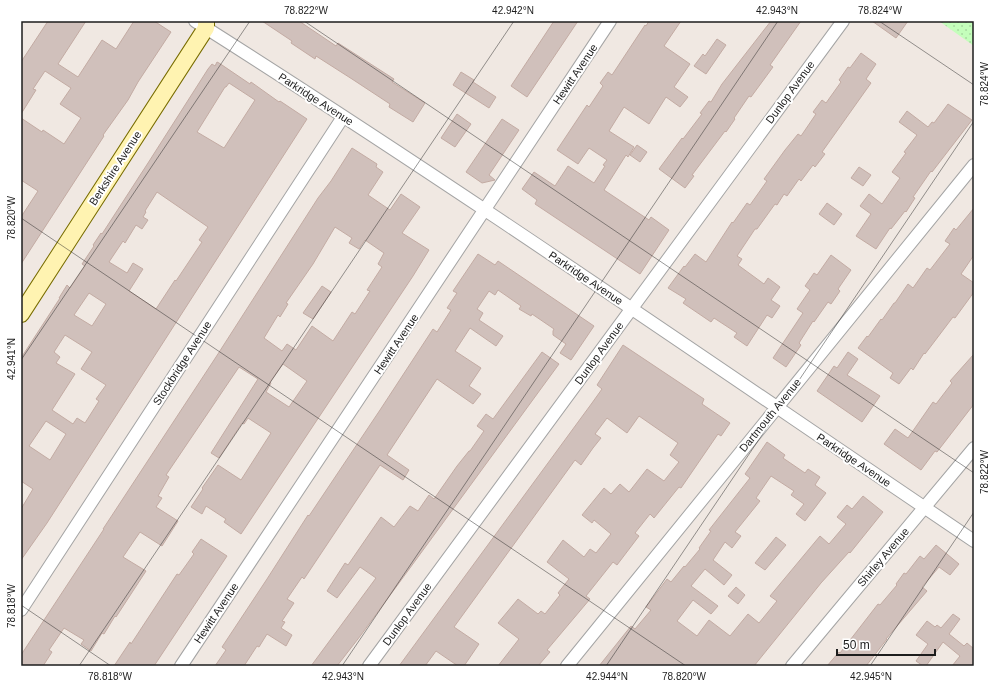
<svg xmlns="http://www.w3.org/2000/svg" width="995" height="687" viewBox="0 0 995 687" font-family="Arial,sans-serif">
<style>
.park{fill:url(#park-dots)}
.building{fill:#d0c0bb;stroke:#c3aba3;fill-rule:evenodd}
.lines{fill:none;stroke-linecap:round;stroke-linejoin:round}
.street-casing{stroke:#a4a4a4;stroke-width:14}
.secondary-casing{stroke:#796d00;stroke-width:18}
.street{stroke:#fff;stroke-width:12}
.secondary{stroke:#fff3b1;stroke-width:16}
.ticks{fill:none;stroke:#1d1d1d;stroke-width:1;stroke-opacity:0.45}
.labels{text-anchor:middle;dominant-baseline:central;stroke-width:4;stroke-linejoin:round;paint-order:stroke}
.street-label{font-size:11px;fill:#1d1d1d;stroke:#fff}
.neatline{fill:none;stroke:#1d1d1d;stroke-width:1.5}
.ticks-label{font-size:10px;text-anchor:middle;fill:#1d1d1d}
</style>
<defs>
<pattern id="park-dots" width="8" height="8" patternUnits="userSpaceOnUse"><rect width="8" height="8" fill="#c4febb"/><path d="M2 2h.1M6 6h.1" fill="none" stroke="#a8d9a0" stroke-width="1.8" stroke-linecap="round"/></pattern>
</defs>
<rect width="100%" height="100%" fill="#f0e8e2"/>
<path class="park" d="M939 21H974V46Z"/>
<g class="building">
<path d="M48 21H86L58 64 78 77 102 40 116 49 134 21H154L171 32 138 82 128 100 103 135 104 136 21 264V217L38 191 21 180V118L42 132 43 130 64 144 81 118 60 104 71 88 45 71 33 89 36 90 21 114V62Z"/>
<path d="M262 21H299L336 46 338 43 394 79 392 82 425 103 413 122 389 107 390 104 352 79 316 56 315 59 291 43 292 41Z"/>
<path d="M554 21H578L527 97 511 86Z"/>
<path d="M649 21H681L664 46 690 64 674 87 688 97 680 107 666 97 649 124 624 107 609 131 634 147 628 157 626 155 604 190 649 220 651 217 669 230 640 274 535 204 537 200 522 189 534 172 555 186 568 166 594 183 605 166 603 165 607 160 589 148 578 164 557 150 587 105 589 107 603 86 600 83 608 72 612 75 645 25 646 26Z"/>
<path d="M771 21H801L770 65 773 67 751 97 749 96 734 118 735 119 726 132 725 131 692 175 694 176 685 188 659 169 682 138 683 139 702 114 700 113 709 101 711 102 722 84Z"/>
<path d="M872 21H908L896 38Z"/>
<path d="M717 39 726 45 706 74 694 66 703 54 705 56Z"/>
<path d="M861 53 876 64 866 79 871 83 822 152 825 154 815 167 813 165 801 181 799 179 787 196 784 194 777 205 775 204 757 229H755L737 256 742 259 738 265 764 284 768 278 780 287 771 300 780 306 772 318 767 315 747 346 734 337 737 333 714 318 711 322 683 303 686 299 668 288 684 266 685 267 695 254 706 262 732 222 733 223 747 203 750 205 767 181 764 179 785 150 798 134 801 136 816 114 813 112 822 100 826 103 841 82 839 80 848 67 850 68Z"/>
<path d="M217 62 219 63 250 84 251 82 279 102 280 101 307 119 47 523 21 560V509L33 489 21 481V358L60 298H59L67 285 70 288 85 266 82 264 94 246 93 245 101 233 102 234 148 163 208 69 212 64 215 66ZM229 83 255 100 224 148 197 132 225 87H226ZM157 192 208 227 199 240 202 242 176 281 175 280 156 309 129 291 143 269 133 263 127 273 109 262 123 241 125 243 136 225 142 229 148 220 143 217 146 212 145 211ZM89 293 106 304 92 326 74 315ZM65 335 92 352 81 369 106 385 96 399 99 401 85 423 77 418 73 424 52 410 75 374 56 363 60 357 54 352ZM46 421 66 434 50 460 29 446Z"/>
<path d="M461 72 474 80 473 82 496 97 489 108 453 85Z"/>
<path d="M948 104 972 120 932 172 931 171 913 197 915 198 906 212 905 211 891 229 890 228 876 249 856 236 871 214 860 206 869 194 882 204 900 178 892 172 906 153 904 152 917 135 899 122 907 111 928 127 932 122 934 123Z"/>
<path d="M457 114 471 124 455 147 441 138Z"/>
<path d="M502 119 519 130 489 175 495 180 482 183 466 172Z"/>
<path d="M637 145 647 152 640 162 630 155Z"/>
<path d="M352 148 377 164 376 167 383 172 368 195 390 210 401 194 420 207 402 233 429 250 413 276 241 534 224 522 226 519 206 506 202 514 191 507 203 489 202 488 218 465 241 480 271 433 248 418 244 424 242 423 219 458 211 453 258 379 239 367 166 475 169 477 158 496 162 498 156 507 178 521 162 546 140 532 123 557 146 571 116 617 115 616 104 634 102 633 91 651 81 644 84 640 64 628 49 650 52 652 43 666H21V655L104 529H103L216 357 318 198 331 181ZM335 227 352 238 349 243 359 249 365 240 384 253 378 264 382 267 367 290 370 291 355 314 352 312 333 341 312 326 296 350 287 344 282 351 264 338 278 315 280 317 288 304 286 303 313 264ZM283 364 307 381 289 407 266 392 271 383 270 382Z"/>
<path d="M859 167 871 175 863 186 851 178Z"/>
<path d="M827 203 842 214 834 225 819 214Z"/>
<path d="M974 208V255L961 274 974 283V292L955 318 953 317 925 354 924 353 913 370 911 368 899 384 890 378 893 373 858 348 867 336 868 337 881 319 882 320 894 303H895L908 284 913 288 927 268 930 270 950 244 945 241 954 228 956 230Z"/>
<path d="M478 254 495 265 498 261 594 326 571 360 560 353 566 344 553 335V331L554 329 532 314 531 316 519 309 521 306 498 290 495 295 489 291 477 309 483 313 479 320 503 336 496 346 470 328 455 351 481 368 469 386 481 394 473 404 437 379 387 455 409 470 403 480 380 465 304 579 302 577 287 599 294 603 282 621 285 622 281 628 292 635 286 646 267 634 259 647 257 646 244 666H215L226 650 222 647 267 579 308 515 309 516 380 410 433 329 437 332 451 310 447 308 457 293 453 291Z"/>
<path d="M831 255 851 270 838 289 840 291 831 304 828 302 814 322 813 321 799 343 801 345 786 367 773 358 803 313 797 309 810 290 805 286 814 273 817 275Z"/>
<path d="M322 286 331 292 313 319 303 313Z"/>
<path d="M623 345 704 399 702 404 730 423 721 436 718 434 681 488 679 487 654 518 650 514 635 533 639 536 617 565 613 562 586 596 590 599 547 650 550 652 538 666H498L519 639 498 623 518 599 538 614 541 611 545 614 560 595 558 593 569 579 547 562 563 540 584 557 590 549 596 553 611 534 594 520 592 523 582 515 604 488 611 494 620 484 629 492 647 469 664 481 679 462 670 455 678 443 639 416 627 433 607 418 595 434 601 438 593 448 581 465 575 460 454 627 479 644 464 666H458L436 651 425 666H399L592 403 602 389 597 385Z"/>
<path d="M542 352 559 364 361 635 337 666H311L376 578 360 567 337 598 327 591 345 563 348 565 381 517 394 527 410 506 418 511 429 495 434 499 457 466 469 451H470L484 431 477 426 486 414 493 419Z"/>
<path d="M848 352 858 359 847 375 880 396 862 422 817 391 834 366 837 368Z"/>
<path d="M974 354V404L937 452 935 451 921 470 884 444 895 429 908 438 933 402 936 404 952 383 950 381Z"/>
<path d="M767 442 785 455 783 458 805 473 808 469 820 477 815 485 826 493 805 521 796 514 804 504 791 495 794 491 771 476 756 498 760 501 735 532 741 536 732 548 725 542 713 560 732 575 724 585 705 569 691 586 718 606 711 614 693 600 677 621 697 636 709 620 730 636 748 614 759 623 777 601 770 596 820 536 829 544 846 524 837 517 847 505 852 509 863 496 883 512 850 553 849 552 821 583 754 666H599L631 626 635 629 651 610 646 607 667 579 671 582 684 566 685 567 700 549 699 548 711 531 709 530 750 478 745 474Z"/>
<path d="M776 537 786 545 765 570 755 563Z"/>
<path d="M201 539 227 556 154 666H114L130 642 131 644 177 574 179 575 194 554 192 552Z"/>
<path d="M936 545 959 564 950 575 939 567 922 587 927 591 886 639H887L866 666H827L839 652 840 653 878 604 880 605 897 585 896 584 904 573 906 574 920 556 924 559Z"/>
<path d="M736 587 745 595 738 604 728 596Z"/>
<path d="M953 614 960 619 949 634 964 646 967 643 974 649V666H952L960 656 943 642 926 666H923L916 661 928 644 916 635 927 621 935 627 937 625 941 628Z"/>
</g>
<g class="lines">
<g class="street-casing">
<g id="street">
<path d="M195 21C459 188 715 366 974 541"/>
<path d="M21 610 343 117"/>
<path d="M181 666 610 21"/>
<path d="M369 666 843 21"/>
<path d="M567 666 974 165"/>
<path d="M792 666 974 448"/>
</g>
</g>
<g class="secondary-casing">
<path id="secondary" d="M21 314 206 28V21"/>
</g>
<use href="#street" class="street"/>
<use href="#secondary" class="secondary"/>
</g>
<path class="ticks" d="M304 21 974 473M879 21 974 85M21 218 686 666M21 360 250 21M21 605 111 666M79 666 514 21M342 666 778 21M606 666 974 121M870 666 974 512"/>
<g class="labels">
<g class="street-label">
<text transform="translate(575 74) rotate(-56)">Hewitt Avenue</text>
<text transform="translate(790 92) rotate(-54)">Dunlop Avenue</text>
<text transform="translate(316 99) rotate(33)">Parkridge Avenue</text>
<text transform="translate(115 168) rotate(-57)">Berkshire Avenue</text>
<text transform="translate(586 278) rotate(34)">Parkridge Avenue</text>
<text transform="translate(396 344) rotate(-56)">Hewitt Avenue</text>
<text transform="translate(599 353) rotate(-54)">Dunlop Avenue</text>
<text transform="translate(182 363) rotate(-57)">Stockbridge Avenue</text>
<text transform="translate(770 415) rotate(-51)">Dartmouth Avenue</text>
<text transform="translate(854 460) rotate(34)">Parkridge Avenue</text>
<text transform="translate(883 557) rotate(-50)">Shirley Avenue</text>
<text transform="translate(216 613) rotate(-56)">Hewitt Avenue</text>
<text transform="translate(407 614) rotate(-54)">Dunlop Avenue</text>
</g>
</g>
<rect width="995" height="687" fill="none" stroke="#ffffff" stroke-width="44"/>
<path d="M837 649v6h98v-6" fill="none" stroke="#1d1d1d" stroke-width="2"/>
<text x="843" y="649" font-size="12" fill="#1d1d1d" stroke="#ffffff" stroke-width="3" paint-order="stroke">50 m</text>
<rect x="22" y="22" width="951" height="643" class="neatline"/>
<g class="ticks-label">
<text x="306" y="14">78.822°W</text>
<text x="513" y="14">42.942°N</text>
<text x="777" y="14">42.943°N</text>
<text x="880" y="14">78.824°W</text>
<text transform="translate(984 84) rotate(-90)" y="4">78.824°W</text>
<text transform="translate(11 218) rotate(-90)" y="4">78.820°W</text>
<text transform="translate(11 359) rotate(-90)" y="4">42.941°N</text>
<text transform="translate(984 472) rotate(-90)" y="4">78.822°W</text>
<text transform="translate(11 606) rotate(-90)" y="4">78.818°W</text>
<text x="110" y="680">78.818°W</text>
<text x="343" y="680">42.943°N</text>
<text x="607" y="680">42.944°N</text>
<text x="684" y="680">78.820°W</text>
<text x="871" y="680">42.945°N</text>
</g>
</svg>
